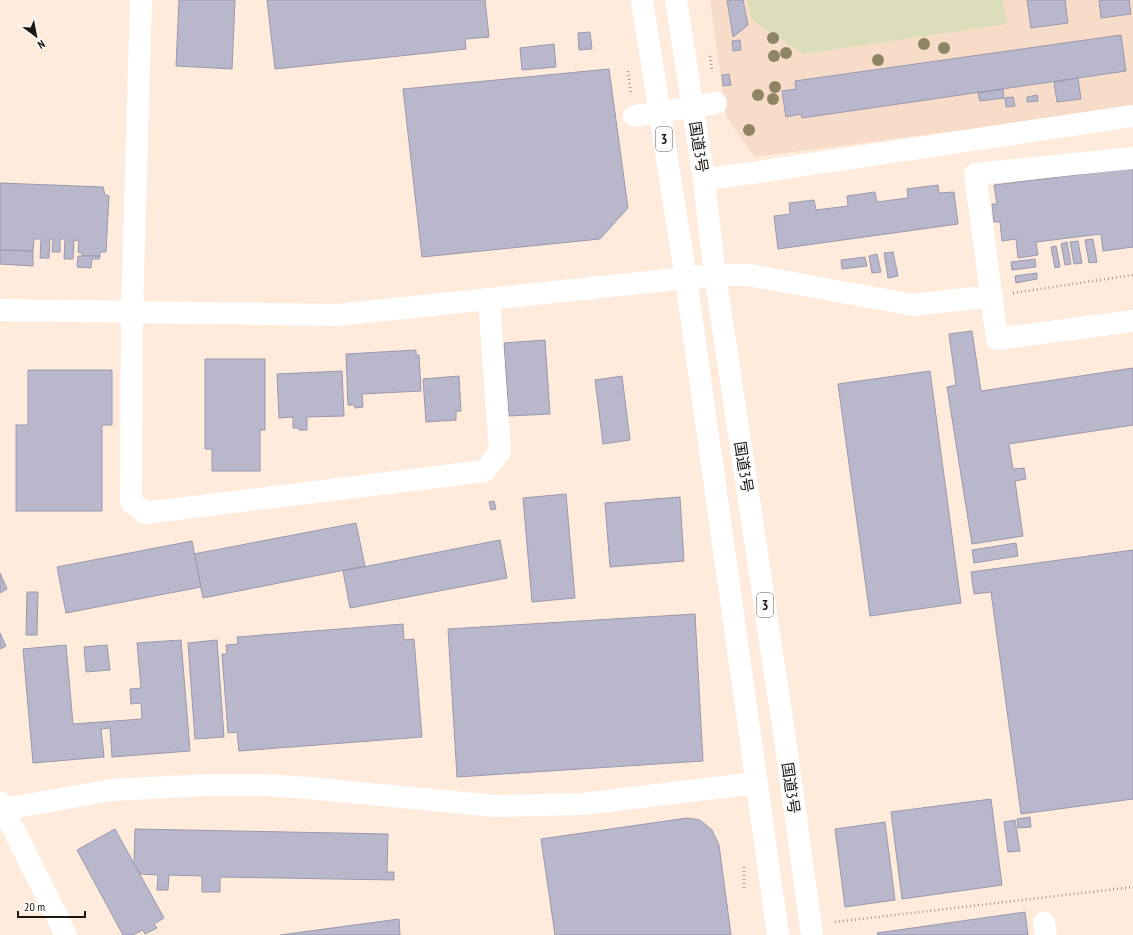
<svg xmlns="http://www.w3.org/2000/svg" width="1133" height="935" viewBox="0 0 1133 935" font-family="'PT Sans Narrow','Noto Sans JP',sans-serif">
<style>
.built{fill:#f7ddc9}
.green{fill:#dbdeb9}
.building{fill:#b9b7cc;stroke:#9a98ac}
.lines{fill:none;stroke-linecap:round;stroke-linejoin:round}
.path{stroke:#a5968b;stroke-width:2.5;stroke-dasharray:1 3;stroke-linecap:butt}
.minor{stroke:#fff;stroke-width:22}
.highway{stroke:#fff;stroke-width:22}
.tree{fill:#8d8563}
.labels{text-anchor:middle;dominant-baseline:central;stroke-width:3;stroke-linejoin:round;paint-order:stroke}
.shield{fill:#fcfcfc;stroke:#5f5a57;stroke-width:1}
.shield-label{font-size:14px;font-weight:bold;fill:#1c1510}
.street-label{font-size:15px;fill:#1c1510;stroke:#fcfcfc}
</style>
<rect width="100%" height="100%" fill="#ffebdc"/>
<path class="built" d="M710 0H1133V108L755 157 726 117Z"/>
<path class="green" d="M747 0H1003L1007 24 803 54 751 19Z"/>
<g class="building">
<path d="M179 0H235L232 69 176 66Z"/>
<path d="M267 0H485L489 37 465 39 466 49 275 69Z"/>
<path d="M727 0H743L748 25 733 37Z"/>
<path d="M1027 0H1065L1068 23 1031 28Z"/>
<path d="M1099 0H1129L1131 14 1101 18Z"/>
<path d="M590 32 592 49 579 50 578 33Z"/>
<path d="M1121 35 1126 71 802 118 801 114 786 117 782 91 796 89 795 81Z"/>
<path d="M740 40 741 50 733 51 732 41Z"/>
<path d="M554 44 556 67 522 70 520 48Z"/>
<path d="M609 69 628 208 600 239 422 257 403 89Z"/>
<path d="M729 74 731 85 723 86 722 75Z"/>
<path d="M1078 78 1081 99 1057 102 1054 82Z"/>
<path d="M1003 89 1004 98 980 101 978 93Z"/>
<path d="M1037 95 1038 101 1027 102V97Z"/>
<path d="M1013 97 1015 106 1006 107 1005 98Z"/>
<path d="M1133 168V247L1103 251 1101 234 1036 242 1038 255 1018 258 1016 239 1002 241 1000 222H994L992 204H997L994 185Z"/>
<path d="M0 183 103 187 105 195 109 196 106 252H100V256H82V253L78 252 79 241 74 240 73 259H64L65 239H60V252H52L53 239H50L49 258H40L41 239H34L33 251 0 250Z"/>
<path d="M938 185 939 193 954 192 958 224 778 249 774 216 790 214 789 203 814 200 816 210 848 206 847 196 875 192 877 202 908 198 907 189Z"/>
<path d="M1093 239 1097 262 1089 263 1085 240Z"/>
<path d="M1078 241 1082 263 1074 264 1070 242Z"/>
<path d="M1067 242 1071 264 1065 265 1061 244Z"/>
<path d="M1056 246 1060 267 1055 268 1051 247Z"/>
<path d="M0 250 33 251V266L0 264Z"/>
<path d="M893 252 898 276 888 278 884 253Z"/>
<path d="M877 254 881 272 872 273 869 256Z"/>
<path d="M78 256H100L99 259H92L91 268 77 267Z"/>
<path d="M865 257 867 266 842 269 841 260Z"/>
<path d="M1035 259 1036 267 1012 270 1011 262Z"/>
<path d="M1037 273V279L1016 283 1015 276Z"/>
<path d="M972 331 981 391 1133 368V425L1009 444 1013 469 1024 468 1026 479 1015 481 1023 536 972 544 947 387 956 385 949 334Z"/>
<path d="M545 340 550 414 509 416 504 343Z"/>
<path d="M416 350V355H419L421 391 362 394 363 407 355 408 354 405H348L346 354Z"/>
<path d="M205 359H265V430H260V471H212V449H205Z"/>
<path d="M28 370H112V425H102V511H16V425H28Z"/>
<path d="M342 371 344 416 307 417V430H299V428H293V417L279 418 277 374Z"/>
<path d="M930 371 961 603 870 616 838 384Z"/>
<path d="M459 376 461 411H456V420L426 422 423 379Z"/>
<path d="M622 376 630 440 603 444 595 380Z"/>
<path d="M566 494 575 598 532 602 523 498Z"/>
<path d="M680 497 684 561 610 567 605 503Z"/>
<path d="M494 501 496 509 491 510 489 502Z"/>
<path d="M356 523 365 566 203 598 194 554Z"/>
<path d="M500 540 507 578 350 608 343 571Z"/>
<path d="M192 541 201 587 66 613 57 567Z"/>
<path d="M1016 543 1018 556 974 563 972 550Z"/>
<path d="M1133 550V799L1021 814 991 592 974 594 971 572Z"/>
<path d="M0 573 7 589 0 593Z"/>
<path d="M27 592H38L37 635H26Z"/>
<path d="M695 614 703 761 457 777 448 629Z"/>
<path d="M403 624 404 640 414 639 422 737 239 751 237 732 228 733 222 654H227L226 645 238 644 237 637Z"/>
<path d="M0 633 6 646 0 649Z"/>
<path d="M181 640 190 751 112 757 110 728 101 729 104 757 33 763 23 649 66 645 73 724 142 719 141 703 131 704 130 689 141 688 137 643Z"/>
<path d="M217 640 224 737 195 739 188 643Z"/>
<path d="M107 645 110 670 86 672 84 647Z"/>
<path d="M991 799 1002 885 902 899 891 812Z"/>
<path d="M1030 817 1031 827 1018 828 1017 819Z"/>
<path d="M687 818 700 820 712 830 719 845 731 935H555L541 839Z"/>
<path d="M1015 820 1020 851 1008 852 1004 822Z"/>
<path d="M885 822 895 900 845 907 835 829Z"/>
<path d="M115 829 164 918 154 924 157 928 145 934 143 930 133 935H123L77 850Z"/>
<path d="M135 829 388 834 387 872H394V880L220 877V892H202V876L169 875 168 890H157L158 875 140 874 134 864Z"/>
<path d="M1025 912 1028 935H878L877 933Z"/>
<path d="M399 919 400 935H280Z"/>
</g>
<g class="lines">
<g class="path">
<path d="M710 56 712 70"/>
<path d="M628 71 631 95"/>
<path d="M1013 293 1133 275"/>
<path d="M744 888V866"/>
<path d="M835 922 1133 887"/>
</g>
<g class="minor">
<path d="M141 0 132 312 131 502 145 513 485 471 500 451 489 299"/>
<path d="M634 116 716 103"/>
<path d="M1133 158 975 174 997 339 1133 321"/>
<path d="M704 180 1133 116"/>
<path d="M0 310 337 315 715 275H749L913 305 992 296"/>
<path d="M0 802 66 935"/>
<path d="M0 810 111 790 208 785H263L308 788 496 806 582 804 757 783"/>
<path d="M1044 923 1046 935"/>
</g>
<g class="highway">
<path d="M642 0 686 279 778 935"/>
<path d="M676 0 704 180 715 275 786 746 812 935"/>
</g>
</g>
<g class="tree">
<circle cx="773" cy="38" r="6"/>
<circle cx="924" cy="44" r="6"/>
<circle cx="944" cy="48" r="6"/>
<circle cx="786" cy="53" r="6"/>
<circle cx="774" cy="56" r="6"/>
<circle cx="878" cy="60" r="6"/>
<circle cx="775" cy="87" r="6"/>
<circle cx="758" cy="95" r="6"/>
<circle cx="773" cy="99" r="6"/>
<circle cx="749" cy="130" r="6"/>
</g>
<g class="labels">
<g class="shield">
<rect x="656" y="127" width="16" height="24" rx="3"/>
<rect x="757" y="593" width="16" height="24" rx="3"/>
</g>
<g class="shield-label">
<text x="664" y="139">3</text>
<text x="765" y="605">3</text>
</g>
<g class="street-label">
<text transform="translate(699 147) rotate(81)">国道3号</text>
<text transform="translate(744 467) rotate(81)">国道3号</text>
<text transform="translate(791 788) rotate(82)">国道3号</text>
</g>
</g>
<g transform="translate(36 36) rotate(148)" stroke="#fcfcfc" stroke-width="3" paint-order="stroke">
<path d="M0-3L7 15L0 10L-7 15Z" fill="#1c1510"/>
<text y="-6" font-size="11" font-weight="bold" text-anchor="middle" fill="#1c1510">N</text>
</g>
<path d="M18 911v6h67v-6" fill="none" stroke="#1c1510" stroke-width="2"/>
<text x="24" y="911" font-size="12" fill="#1c1510" stroke="#fcfcfc" stroke-width="3" paint-order="stroke">20 m</text>
</svg>
